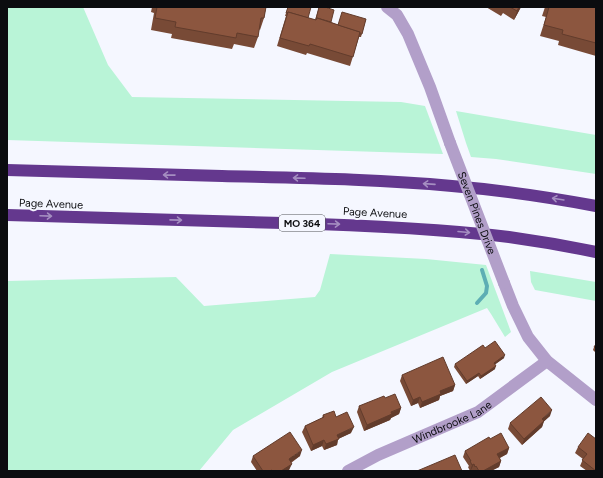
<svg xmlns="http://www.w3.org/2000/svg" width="603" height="478" viewBox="0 0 603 478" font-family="Figtree,sans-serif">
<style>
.green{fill:#b9f4d7}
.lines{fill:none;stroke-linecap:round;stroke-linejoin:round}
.stream{stroke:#5daeb4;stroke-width:4}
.minor{stroke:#b29fc9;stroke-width:12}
.highway{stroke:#64388e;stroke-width:12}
.minor-bridge{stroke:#b29fc9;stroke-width:12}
.wall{fill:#784a36}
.shaded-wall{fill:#623c2c}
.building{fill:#8c563f;stroke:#623c2c}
.oneway{stroke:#a58ec1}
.labels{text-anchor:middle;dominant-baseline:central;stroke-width:4;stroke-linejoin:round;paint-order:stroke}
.shield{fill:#f5f7ff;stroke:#515257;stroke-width:1}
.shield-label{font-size:10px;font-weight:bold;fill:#0b0c0f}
.street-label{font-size:11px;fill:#0b0c0f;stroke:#f5f7ff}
</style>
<rect width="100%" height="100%" fill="#f5f7ff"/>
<g class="green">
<path d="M7 7H83L108 65 132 97 401 102 425 106 443 154 7 140Z"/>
<path d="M456 111 596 135V174L496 159 471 157 466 143Z"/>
<path d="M330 254 426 259 486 265 511 332 505 337 491 314 487 308 332 372 233 430 199 471H7V281L176 277 204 306 315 297 320 290Z"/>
<path d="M530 271 596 282V301L535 290 531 282Z"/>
</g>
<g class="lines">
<path class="stream" d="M477 303 486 293 487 286 482 270"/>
<g class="minor">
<path d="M387 7 397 15 408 34 430 87 450 143"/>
<path d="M504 283 513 306 528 337 547 361 596 400"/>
<path id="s1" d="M348 471 378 455 478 412 547 361"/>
</g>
<g class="highway">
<path d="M7 170C79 172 150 174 222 176 299 178 376 179 452 186 500 190 548 197 596 206"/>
<path d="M7 215C99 218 191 220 283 223 358 225 434 228 509 237 538 241 567 246 596 252"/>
</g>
<path class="minor-bridge" id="s2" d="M450 143 504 283"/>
</g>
<g class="wall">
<path d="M152 7H266L264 18 260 30 259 29 258 37 254 48 234 44 232 49 171 38 172 34 151 30 154 13 151 12Z"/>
<path d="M288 7 308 18 315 20 319 7 331 22 338 25 366 19 361 37H359L350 66 307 53 306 55 277 46 286 16H285Z"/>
<path d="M486 7H521L514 20 503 13 501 16Z"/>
<path d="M545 7H596V56L558 45 559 41 540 36 546 17 542 16Z"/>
<path d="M596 344V353L593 350 594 347Z"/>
<path d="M485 348 504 358 495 364V369L480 379 478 376 466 384 454 367 455 364Z"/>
<path d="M402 375 455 385 453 391 440 396 439 400 420 408 418 403 411 406 400 381Z"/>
<path d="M385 398 401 408 399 414 391 418 390 420 364 431 357 412 359 406Z"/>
<path d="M323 415 336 417 351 433 338 439 337 445 324 450 322 446 311 451 302 432 305 426 322 418Z"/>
<path d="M550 416 544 421 542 427 522 445 508 429 510 423Z"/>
<path d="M490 439 509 448 507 454 500 458 501 461 499 467 491 471H472L471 470 470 471 468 467 469 466 463 457 465 451Z"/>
<path d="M596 439V471H587L580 466 583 459 575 453 578 447Z"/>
<path d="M253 456H300L291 463 289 470 288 471H257L251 462Z"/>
</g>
<g class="shaded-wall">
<path d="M519 7H521L514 20 517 11Z"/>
<path d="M505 355 504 358 493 366 494 363Z"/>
<path d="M496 366 495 369 480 379 481 376Z"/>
<path d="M479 373 478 376 466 384 467 381Z"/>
<path d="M455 385 453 391 440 396 439 400 420 408 422 402 440 391Z"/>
<path d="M420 397 418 403 411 406 413 400Z"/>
<path d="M401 408 399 414 391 418 390 420 364 431 367 425Z"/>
<path d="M552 410 550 416 540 425 542 419Z"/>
<path d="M544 421 542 427 522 445 524 439Z"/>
<path d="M354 427 351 433 338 439 337 445 324 450 326 444 337 435Z"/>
<path d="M324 440 322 446 311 451 313 445Z"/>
<path d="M509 448 507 454 495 460 497 454Z"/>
<path d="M302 450 300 456 286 465 289 459Z"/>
<path d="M501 461 499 467 491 471H483Z"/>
<path d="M292 464 289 470 288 471H281Z"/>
<path d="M474 464 471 470 470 471 472 465Z"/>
</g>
<g class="building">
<path d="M157 7H266L264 18H261L258 37 237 33 236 38 175 27 176 22 155 18Z"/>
<path d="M288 7H311L308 18 288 12 287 13H286Z"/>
<path d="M319 7H325L334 10 331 22 317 18 316 19Z"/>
<path d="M510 7H519L517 11Z"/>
<path d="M549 7H596V43L562 34 563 30 544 25Z"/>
<path d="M288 12 316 20 317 18 360 32 353 57 310 44 309 46 280 38Z"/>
<path d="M342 12 366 19 362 34H360V32L338 25Z"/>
<path d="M495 341 505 355 494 363 496 366 481 376 479 373 467 381 455 364 483 345 485 348Z"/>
<path d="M596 344V349L594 347Z"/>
<path d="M443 357 455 385 440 391 441 394 422 402 420 397 413 400 402 375Z"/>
<path d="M395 394 401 408 391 412 392 414 367 425 359 406 384 396 385 398Z"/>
<path d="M541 397 552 410 542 419 544 421 524 439 510 423Z"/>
<path d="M334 411 336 417 347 412 354 427 337 435 339 439 326 444 324 440 313 445 305 426 324 417 323 415Z"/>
<path d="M290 432 302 450 289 459 292 464 281 471H273L272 470 270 471H263L253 456Z"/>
<path d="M501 433 509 448 497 454 501 461 483 471H479L476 466 475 467 474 464 472 465 470 461H471L465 451 489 437 490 439Z"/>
<path d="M588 433 596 439V471L582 460 587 454 578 447Z"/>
<path d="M455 455 462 471H417Z"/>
</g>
<defs><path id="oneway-shaft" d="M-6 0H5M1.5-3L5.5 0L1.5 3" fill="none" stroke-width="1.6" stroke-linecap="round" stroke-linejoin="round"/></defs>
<g class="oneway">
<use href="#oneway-shaft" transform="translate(169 175) rotate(-179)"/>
<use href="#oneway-shaft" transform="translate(299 178) rotate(-178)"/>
<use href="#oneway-shaft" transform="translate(429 184) rotate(-176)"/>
<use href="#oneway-shaft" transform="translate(558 199) rotate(-171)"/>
<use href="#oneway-shaft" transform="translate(46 216) rotate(2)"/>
<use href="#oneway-shaft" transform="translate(176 220) rotate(1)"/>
<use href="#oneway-shaft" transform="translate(334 224) rotate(2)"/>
<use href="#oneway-shaft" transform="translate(464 232) rotate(5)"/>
</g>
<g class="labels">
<rect class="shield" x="279" y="215" width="46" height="16" rx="3"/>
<g class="shield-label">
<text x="302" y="223">MO 364</text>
</g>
<g class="street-label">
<text transform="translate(51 204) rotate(2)">Page Avenue</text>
<text transform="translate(375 213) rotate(3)">Page Avenue</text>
<text stroke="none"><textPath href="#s2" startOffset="75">Seven Pines Drive</textPath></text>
<text stroke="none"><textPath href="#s1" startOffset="115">Windbrooke Lane</textPath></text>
</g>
</g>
<rect width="603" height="478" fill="none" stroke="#0b0c0f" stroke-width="16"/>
</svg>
